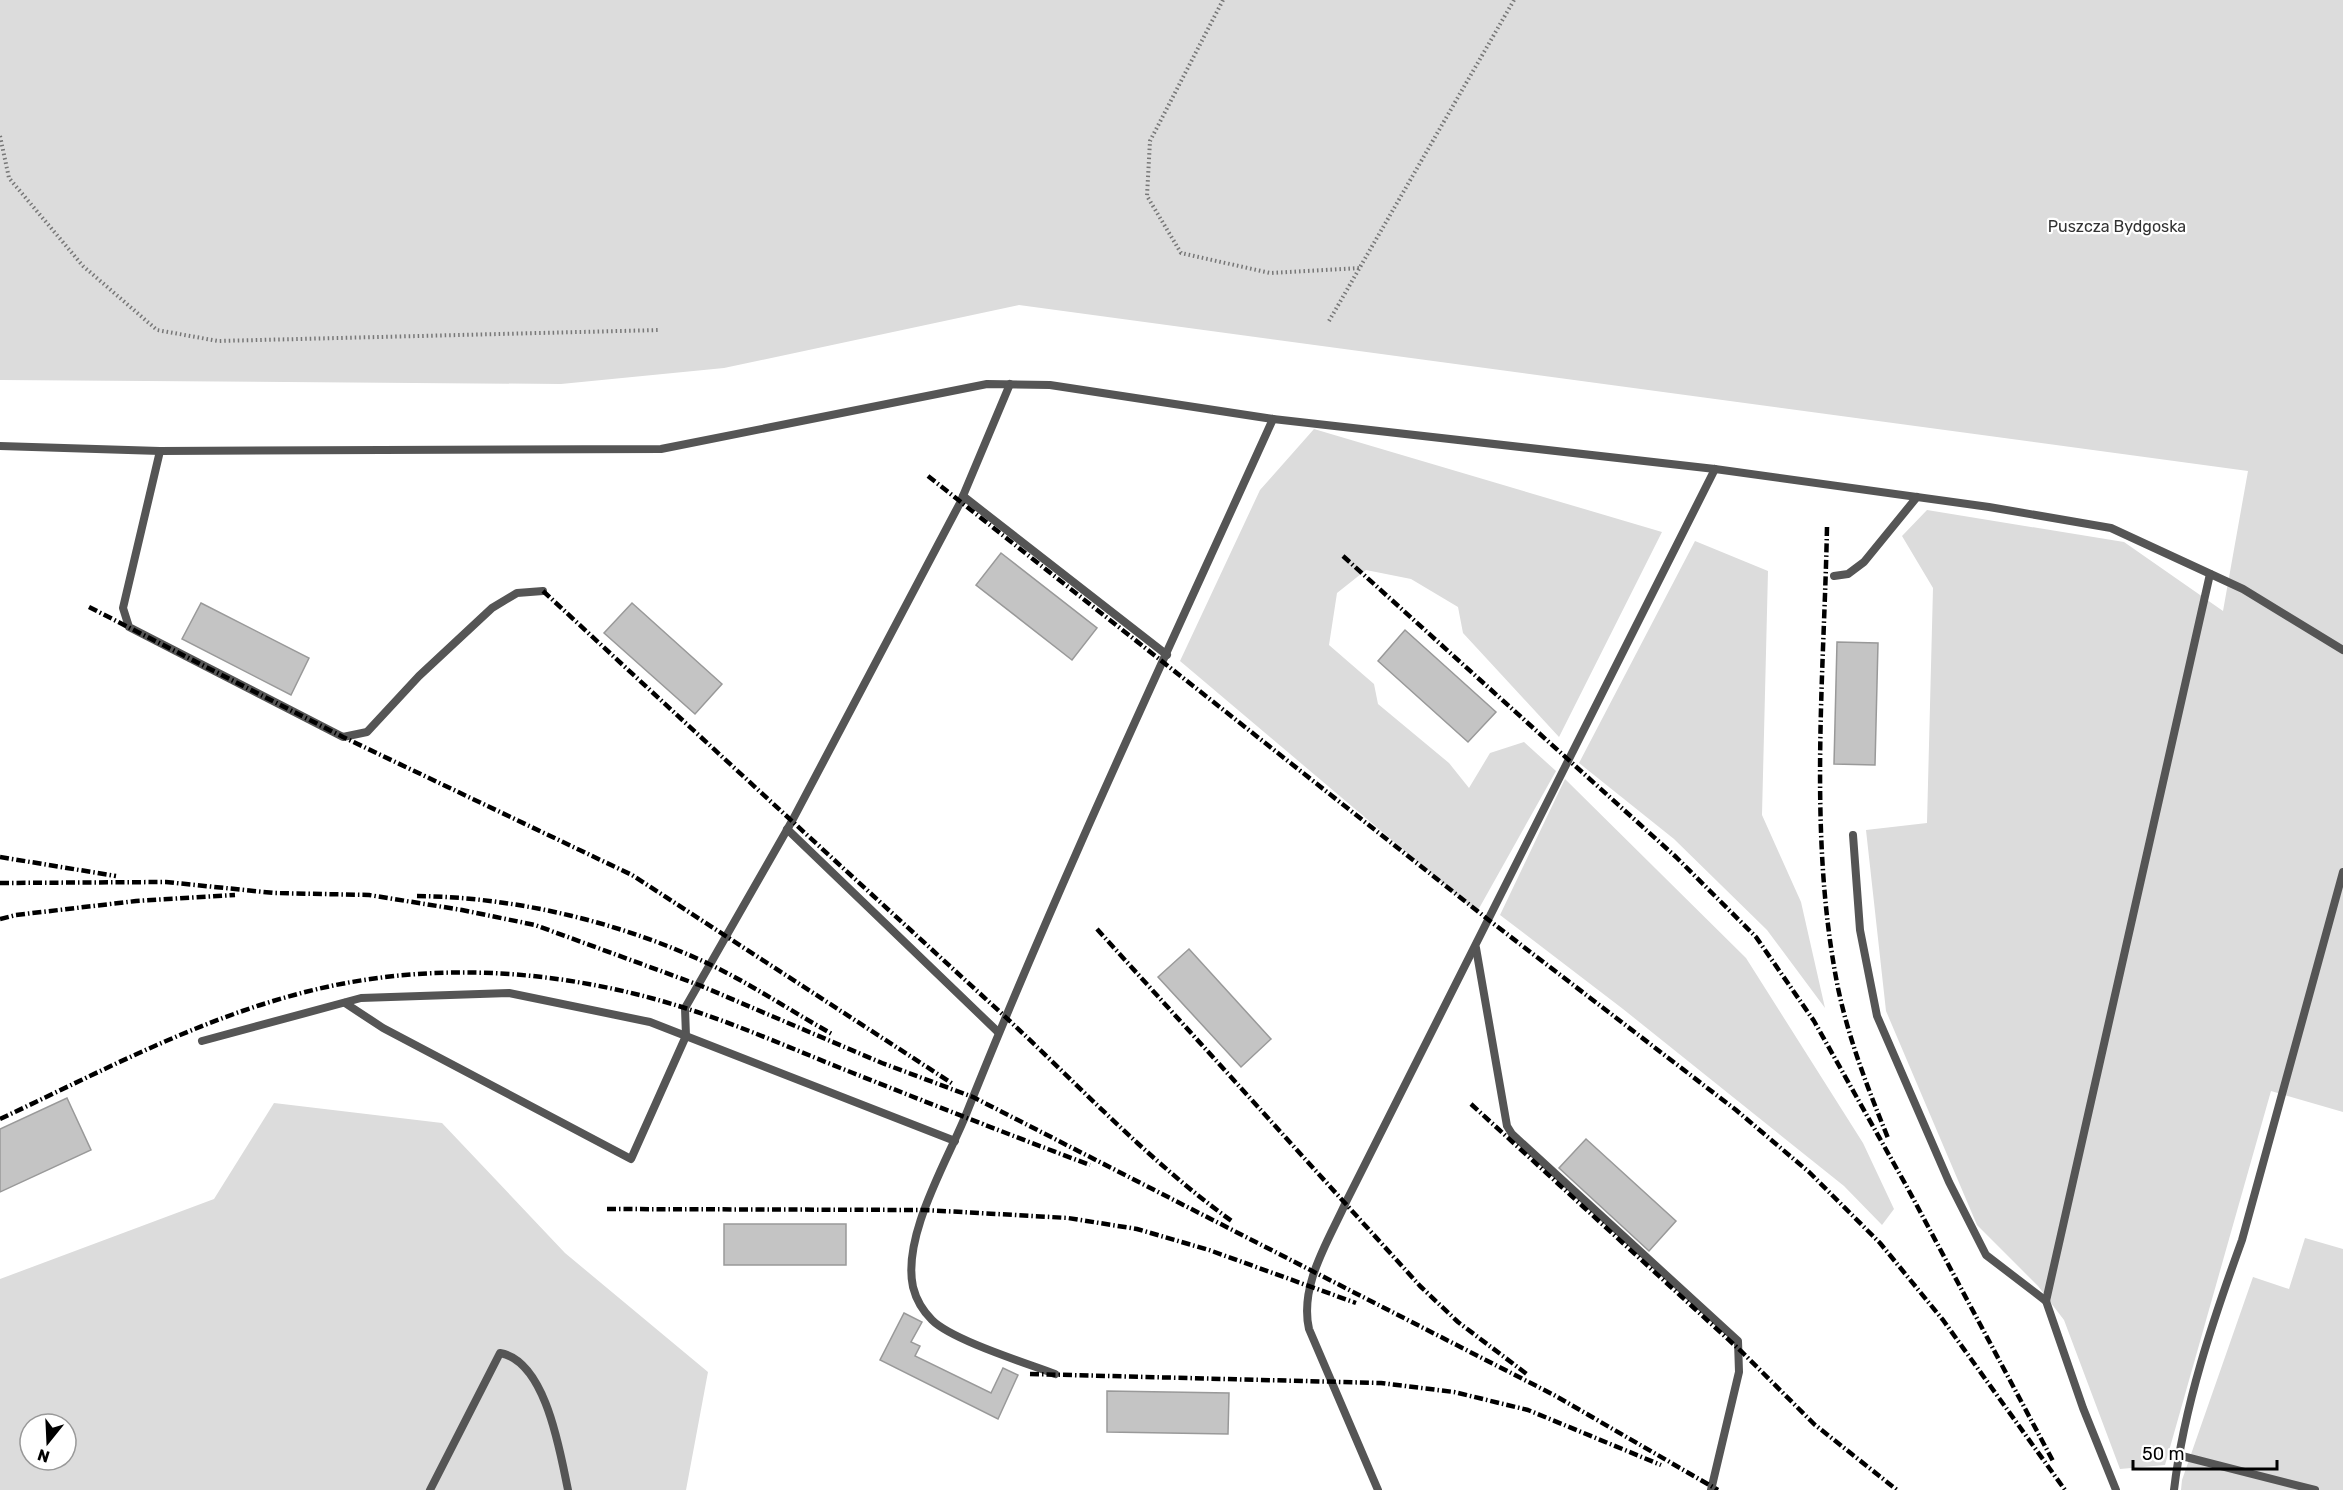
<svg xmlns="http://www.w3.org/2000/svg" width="2343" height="1490" viewBox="0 0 2343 1490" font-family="Rubik,sans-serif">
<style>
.green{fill:#dcdcdc;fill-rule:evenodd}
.building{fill:#c4c4c4;stroke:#999;stroke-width:1.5}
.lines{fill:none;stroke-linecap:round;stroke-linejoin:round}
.path{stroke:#777;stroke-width:4;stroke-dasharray:1.5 3;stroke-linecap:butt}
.lane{stroke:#555;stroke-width:8}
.rail{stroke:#000;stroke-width:4.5;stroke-dasharray:9 3 1.5 3;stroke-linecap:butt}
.labels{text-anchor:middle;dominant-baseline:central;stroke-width:4.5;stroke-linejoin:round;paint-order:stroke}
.park-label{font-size:16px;fill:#333;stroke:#fff}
</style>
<rect width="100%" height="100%" fill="#fff"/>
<g class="green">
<path d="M0 0H2343V1112L2271 1091 2165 1465 2120 1469 2064 1320 2038 1286 1977 1225 1886 1011 1866 830 1927 823 1933 588 1902 536 1927 510 2124 542 2223 611 2248 471 1019 305 724 368 561 384 0 380Z"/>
<path d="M1314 429 1662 532 1559 737 1463 633 1458 607 1411 579 1366 570 1337 593 1329 645 1374 684 1378 704 1449 763 1469 788 1490 753 1524 742 1556 771 1477 912 1180 661 1260 490Z"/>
<path d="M1695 541 1768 571 1762 815 1801 902 1825 1008 1767 930 1674 839 1579 763Z"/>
<path d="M1565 779 1746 958 1863 1143 1894 1209 1882 1225 1844 1186 1623 1009 1500 915Z"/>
<path d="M274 1103 442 1123 565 1253 708 1372 686 1490H0V1279L214 1199ZM30 1424H66V1460H30Z"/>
<path d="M2305 1238 2343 1249V1490H2181L2182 1480 2253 1277 2289 1289Z"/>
</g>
<g class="building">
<path d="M1001 553 1097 628 1072 660 976 585Z"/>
<path d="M201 603 309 658 291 695 182 639Z"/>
<path d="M632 603 722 684 695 714 604 633Z"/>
<path d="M1405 630 1496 712 1468 742 1378 661Z"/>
<path d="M1837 642 1878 643 1875 765 1834 764Z"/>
<path d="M1189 949 1271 1039 1241 1067 1158 977Z"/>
<path d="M67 1098 91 1150 0 1192V1129Z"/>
<path d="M1586 1139 1676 1221 1649 1251 1559 1168Z"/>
<rect x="724" y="1224" width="122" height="41"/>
<path d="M904 1313 922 1322 911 1342 920 1346 915 1356 991 1393 1003 1368 1018 1375 998 1419 880 1360Z"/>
<path d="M1107 1391 1229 1393 1228 1434 1107 1432Z"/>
</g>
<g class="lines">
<g class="path">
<path d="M1223 0 1150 141 1147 196 1181 253 1270 273 1360 268"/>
<path d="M0 136 9 178 83 266 157 330 218 341 660 330"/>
<path d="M1329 321 1514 0"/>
</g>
<g class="lane">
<path d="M0 446 160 451 661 449 987 384 1050 385 1273 419 1715 469 1989 507 2111 528 2243 589 2343 650"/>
<path d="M160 451 123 608 129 627 343 737 367 732 419 676 492 608 517 593 543 591"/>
<path d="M963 496 1167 655"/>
<path d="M1834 576 1848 574 1864 562 1917 497"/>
<path d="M787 829 998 1032"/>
<path d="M1853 835 1860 930 1877 1016 1949 1182 1986 1255 2046 1301"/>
<path d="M1476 948 1507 1126 1512 1134 1738 1341 1739 1372 1711 1490"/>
<path d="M345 1003 383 1028 631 1159 686 1036 685 1008 792 821 960 503 1010 384"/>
<path d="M202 1041 361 998 509 993 650 1022 955 1141"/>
<path d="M1055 1374C1026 1363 952 1340 932 1320 923 1311 916 1299 913 1287 902 1237 946 1163 965 1117 1059 881 1168 651 1273 419"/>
<path d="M2178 1455 2315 1490"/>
<path d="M430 1490 500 1353C546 1361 560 1452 568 1490"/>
<path d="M1378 1490 1309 1329C1299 1285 1329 1240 1346 1202L1715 469"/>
<path d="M2116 1490 2083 1408 2046 1301 2210 574"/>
<path d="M2174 1490C2184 1405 2213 1320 2242 1240L2343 872"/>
</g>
<g class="rail">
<path d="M928 476 1490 921 1736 1110 1809 1172 1880 1243 1943 1320 2065 1490"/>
<path d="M1827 527C1824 678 1808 838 1838 988 1849 1040 1868 1089 1888 1138"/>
<path d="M1343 556 1676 857 1756 937 1814 1021 1907 1187 2054 1463"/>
<path d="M543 591C695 732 847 872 999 1011 1077 1083 1147 1160 1233 1222"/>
<path d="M89 607 343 737 632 875 953 1084"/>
<path d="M0 857 116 876"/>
<path d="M0 883 166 882 274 893 369 895 462 910 535 925 699 985 882 1063 973 1097 1554 1395 1718 1490"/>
<path d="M417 896C515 897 620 922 709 964 751 984 791 1011 832 1034"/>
<path d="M0 919 16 915 136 901 235 895"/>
<path d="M1097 929 1420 1286 1458 1322 1528 1375"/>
<path d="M1471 1104 1742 1352 1814 1424 1897 1490"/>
<path d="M0 1119C94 1075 187 1025 287 997 418 959 556 967 685 1008 742 1026 797 1051 853 1073 931 1104 1010 1135 1090 1165"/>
<path d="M607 1209 925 1210 1068 1218 1137 1229 1209 1250 1356 1303"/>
<path d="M1030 1374 1381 1383 1454 1392 1528 1410 1661 1465"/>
</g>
</g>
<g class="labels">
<g class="park-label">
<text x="2117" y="226">Puszcza Bydgoska</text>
</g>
</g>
<g transform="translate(48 1442) rotate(198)"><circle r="28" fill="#ffffff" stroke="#999999" stroke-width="1.5"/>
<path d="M0-4.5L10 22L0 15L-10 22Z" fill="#000000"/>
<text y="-9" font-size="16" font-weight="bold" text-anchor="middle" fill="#000000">N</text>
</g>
<path d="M2133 1460v9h144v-9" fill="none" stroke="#000000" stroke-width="3"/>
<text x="2142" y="1460" font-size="18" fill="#000000" stroke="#ffffff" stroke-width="4.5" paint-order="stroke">50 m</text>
</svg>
